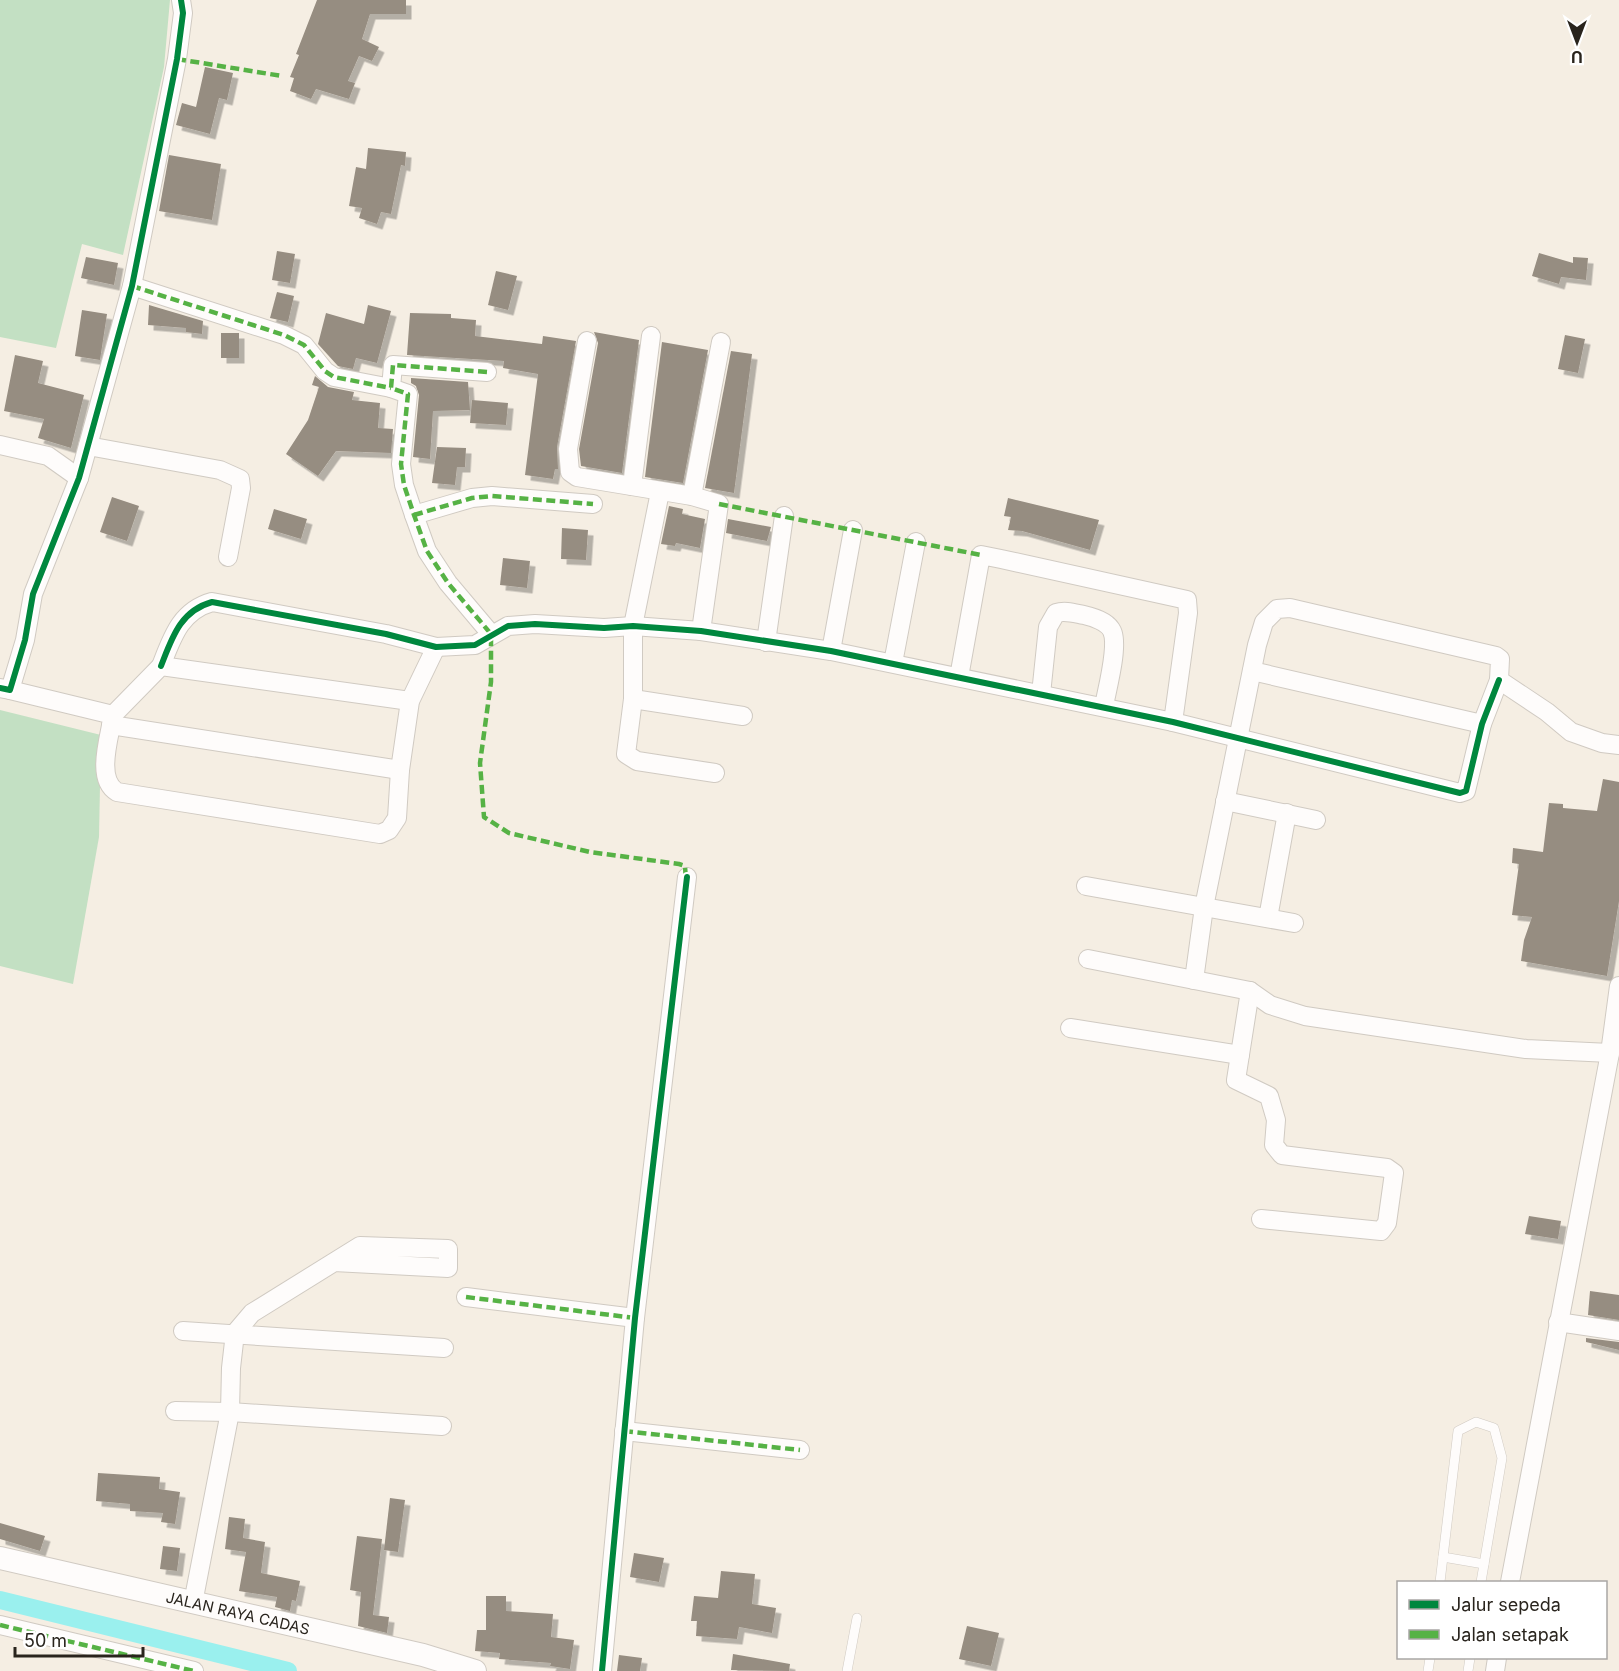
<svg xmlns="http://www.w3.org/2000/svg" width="1619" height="1671" viewBox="0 0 1619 1671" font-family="Inter,sans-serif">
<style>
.green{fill:#c3e0c3}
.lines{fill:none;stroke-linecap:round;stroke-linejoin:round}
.canal{stroke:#9af0ee;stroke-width:18}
.building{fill:#968d81;filter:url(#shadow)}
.service-casing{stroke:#d0cac2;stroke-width:10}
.minor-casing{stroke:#d0cac2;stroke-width:20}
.tertiary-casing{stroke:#d0cac2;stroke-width:24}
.service{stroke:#fefcfb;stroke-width:9}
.minor{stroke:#fefcfb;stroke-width:18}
.tertiary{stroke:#fefcfb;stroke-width:22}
.quiet{stroke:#56b245;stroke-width:4.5;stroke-dasharray:9 4.5;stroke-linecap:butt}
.cycleway-casing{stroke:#fff;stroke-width:10}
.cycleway{stroke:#00873e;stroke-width:6}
.labels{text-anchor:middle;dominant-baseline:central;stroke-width:6;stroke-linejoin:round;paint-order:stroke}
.street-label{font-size:15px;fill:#29241d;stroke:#fff}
</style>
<defs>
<filter id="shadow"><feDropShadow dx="5.5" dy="5.5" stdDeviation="0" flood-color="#0004"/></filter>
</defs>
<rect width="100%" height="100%" fill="#f5eee3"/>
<g class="green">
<path d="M0 0H170L164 67 123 255 82 244 56 348 0 337Z"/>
<path d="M0 710 101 735 99 837 73 984 0 966Z"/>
</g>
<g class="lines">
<path class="canal" d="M0 1600 288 1671"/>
</g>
<g class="building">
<path d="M317 0H406V14H370L362 39 379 47 372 61 359 56 348 81 355 83 349 99 316 89 311 99 290 91 294 78 290 77 299 55 296 54Z"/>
<path d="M205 67 233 73 227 100 219 98 210 134 176 125 182 103 196 107Z"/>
<path d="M368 148 406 152 405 166 401 165 391 214 381 212 377 224 359 218 362 208 349 206 356 167 366 169Z"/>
<path d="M169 155 221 164 212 220 159 211Z"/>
<path d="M277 251 295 254 290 283 272 280Z"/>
<path d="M1539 253 1573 263V257L1588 258 1586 280 1561 277 1559 284 1532 276Z"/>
<path d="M86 257 118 263 114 285 81 278Z"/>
<path d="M496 271 517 276 508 310 488 305Z"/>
<path d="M277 292 294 296 288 322 270 318Z"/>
<path d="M149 305 203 321 202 334 186 332V328L148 325Z"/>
<path d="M368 305 391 311 377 363 356 358 353 369 338 366 318 344 326 313 364 324Z"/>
<path d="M82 310 107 314 100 360 75 356Z"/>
<path d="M410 313 451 314V318L476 320 475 336 542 344 543 336 576 341 557 447 558 469H555L553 479 525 475 538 374 503 368 504 361 407 355Z"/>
<path d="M594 332 639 340 622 473 581 466 579 449 598 343Z"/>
<rect x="221" y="333" width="18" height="25"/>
<path d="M1565 335 1585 339 1578 373 1558 369Z"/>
<path d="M662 342 708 350 683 483 645 477Z"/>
<path d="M731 351 752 354 734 493 705 488Z"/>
<path d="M15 355 43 361 38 383 84 395 71 448 38 438 44 419 4 411Z"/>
<path d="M315 376 328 387 354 392 352 400 380 403 378 428 393 429 391 453 336 451 318 476 286 454 308 420 319 387 312 385Z"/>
<path d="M411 378 468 382 470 410 433 411 430 459 413 457 419 395 416 386 411 383Z"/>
<path d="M472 400 508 403 506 425 470 423Z"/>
<path d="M437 447 466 448 465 467H457L455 485 432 483Z"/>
<path d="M112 497 139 506 127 541 100 532Z"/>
<path d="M1008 498 1099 520 1090 550 1022 531 1008 530 1011 517 1004 516Z"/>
<path d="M669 506 683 509 682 514 705 519 700 548 676 543 675 546 661 544Z"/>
<path d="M274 509 307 519 301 539 268 529Z"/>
<path d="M728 519 771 527 767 541 726 533Z"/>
<path d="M562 528 588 530 586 560 561 559Z"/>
<path d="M503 558 530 561 527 588 500 585Z"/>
<path d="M1603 779 1619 782V901L1607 976 1521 961 1524 940 1532 917 1512 915 1519 864 1512 863 1513 848 1543 852 1549 803 1563 804V808L1597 811Z"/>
<path d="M1529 1216 1561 1221 1558 1239 1525 1234Z"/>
<path d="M1590 1291 1619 1295V1320L1588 1315Z"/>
<path d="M1586 1338 1619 1342V1350L1586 1342Z"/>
<path d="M98 1473 160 1477 159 1489 180 1492 175 1524 161 1522 163 1513 130 1511V1504L96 1501Z"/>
<path d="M390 1498 405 1500 398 1552 384 1550Z"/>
<path d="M229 1517 245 1519 243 1538 265 1542 261 1573 300 1581 296 1601 292 1600 290 1611 275 1607 277 1597 239 1591 246 1552 225 1549Z"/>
<path d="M0 1523 45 1536 40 1551 0 1539Z"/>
<path d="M357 1536 382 1539 373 1615 389 1617 387 1633 358 1626 361 1592 350 1590Z"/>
<path d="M163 1546 180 1548 177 1571 160 1569Z"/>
<path d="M634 1553 664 1558 659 1582 630 1577Z"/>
<path d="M721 1571 755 1574 752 1604 776 1608 772 1633 739 1627 737 1639 696 1636 697 1621H691L694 1596 718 1598Z"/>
<path d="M486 1596H506V1611L553 1614 551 1637 574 1640 570 1669 550 1666 551 1663 499 1659 500 1653 475 1651 477 1630H486Z"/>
<path d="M967 1626 999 1633 991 1666 959 1659Z"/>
<path d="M733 1654 790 1664 789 1671 731 1670Z"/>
<path d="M619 1655 642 1658 640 1671H617Z"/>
</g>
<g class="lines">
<g class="service-casing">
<g id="service">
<path d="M1443 1557 1484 1564"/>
<path d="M1440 1582 1458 1431 1476 1422 1494 1428 1502 1458 1481 1582"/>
<path d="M847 1671 857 1618"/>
<path d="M1428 1671 1430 1658"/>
<path d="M1468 1671 1470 1658"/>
</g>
</g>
<g class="minor-casing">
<g id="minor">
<path d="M132 286 284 335 304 345 325 371 334 377 391 388"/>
<path d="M587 341 568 449 570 472 577 477 692 496 719 504 701 631"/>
<path d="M487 372 393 365 391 388 408 394 401 464 404 485 414 515 427 551 448 583 491 634"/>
<path d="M0 445 48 456 79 478"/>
<path d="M88 446 220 470 240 479 241 488 228 557"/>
<path d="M632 486 651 336"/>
<path d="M660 492 633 626V699L626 754 637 761 715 773"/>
<path d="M692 496 721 342"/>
<path d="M414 515 472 498 492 496 593 504"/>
<path d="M766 642 784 516"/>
<path d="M831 651 853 530"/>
<path d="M893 663 916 542"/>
<path d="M161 666C172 638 180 611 212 602L386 634 436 647 475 645 508 626 535 624 604 628 633 626 701 631 831 651 1173 722 1460 793 1466 791 1482 724 1499 680"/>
<path d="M1252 671 1482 724"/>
<path d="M959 677 981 555 1001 559 1187 600 1188 613 1173 722"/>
<path d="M0 688 10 690 25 640 33 594 79 478 132 286 177 59 183 13 181 0"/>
<path d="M10 690 113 715C110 736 95 779 117 792L380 834 389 830 397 818 400 770 410 701 436 647"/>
<path d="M1041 694 1048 627 1056 613C1065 610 1074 613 1084 615 1093 617 1108 622 1112 631 1119 646 1107 689 1104 706"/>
<path d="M633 699 743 716"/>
<path d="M113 715 161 666 410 701"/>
<path d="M111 725 400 770"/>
<path d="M1225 801 1316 820"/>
<path d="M1086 886 1294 923"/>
<path d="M1268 918 1287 813"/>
<path d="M1088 959 1250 991 1270 1005 1305 1016 1526 1049 1610 1053"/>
<path d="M1194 980 1204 907 1257 645 1264 622 1277 609 1290 608 1496 656 1500 659 1499 680 1547 712 1571 732 1602 743 1619 745"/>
<path d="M1250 991 1236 1080 1269 1096 1276 1120 1274 1145 1282 1155 1387 1168 1394 1173 1387 1223 1381 1231 1261 1219"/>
<path d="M1070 1028 1240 1055"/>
<path d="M466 1297 635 1318"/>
<path d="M1558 1322 1619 1331"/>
<path d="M183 1331 444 1348"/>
<path d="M175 1411 230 1412 442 1426"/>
<path d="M624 1431 800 1450"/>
<path d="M1510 1582 1610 1053 1619 986"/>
<path d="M193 1603 230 1412 231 1368 235 1333 252 1313 360 1246 448 1249V1268L334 1262"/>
<path d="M0 1625 194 1671"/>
<path d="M602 1671 635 1318 687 877"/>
<path d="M1495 1671 1497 1658"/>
</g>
</g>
<g class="tertiary-casing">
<g id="tertiary">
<path id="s1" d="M0 1558 423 1655 475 1671"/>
</g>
</g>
<use href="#service" class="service"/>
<use href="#minor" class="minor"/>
<use href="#tertiary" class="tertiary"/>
<g class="quiet">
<path d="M177 59 282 76"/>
<path d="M132 286 284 335 304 345 325 371 334 377 391 388"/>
<path d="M487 372 393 365 391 388 408 394 401 464 404 485 414 515 427 551 448 583 491 634V682L480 763 484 817 509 833 590 852 679 864 685 866 686 881"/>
<path d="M719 504 981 555"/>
<path d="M414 515 472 498 492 496 593 504"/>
<path d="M466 1297 635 1318"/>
<path d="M624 1431 800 1450"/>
<path d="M0 1625 194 1671"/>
</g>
<g class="cycleway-casing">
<g id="cycleway">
<path d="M161 666C172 638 180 611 212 602L386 634 436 647 475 645 508 626 535 624 604 628 633 626 701 631 831 651 1173 722 1460 793 1466 791 1482 724 1499 680"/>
<path d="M0 688 10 690 25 640 33 594 79 478 132 286 177 59 183 13 181 0"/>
<path d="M602 1671 635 1318 687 877"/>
</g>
</g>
<use href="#cycleway" class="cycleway"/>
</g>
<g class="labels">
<g class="street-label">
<text stroke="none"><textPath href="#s1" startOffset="244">JALAN RAYA CADAS</textPath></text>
</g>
</g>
<rect x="1397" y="1581" width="210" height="78" fill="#ffffff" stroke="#a9a7a5" stroke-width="1.5"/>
<rect x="1409" y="1600" width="30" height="9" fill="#00873e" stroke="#a9a7a5" stroke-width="1.5"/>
<text x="1451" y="1611" font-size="18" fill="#29241d">Jalur sepeda</text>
<rect x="1409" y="1630" width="30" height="9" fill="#56b245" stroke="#a9a7a5" stroke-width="1.5"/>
<text x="1451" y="1641" font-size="18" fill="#29241d">Jalan setapak</text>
<g transform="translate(1577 42) rotate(180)" stroke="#ffffff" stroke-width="4.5" paint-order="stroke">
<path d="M0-4.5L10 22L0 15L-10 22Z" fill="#29241d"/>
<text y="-9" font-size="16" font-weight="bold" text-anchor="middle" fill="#29241d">U</text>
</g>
<path d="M15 1647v9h128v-9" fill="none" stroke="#29241d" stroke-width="3"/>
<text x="24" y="1647" font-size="18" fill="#29241d" stroke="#ffffff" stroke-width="4.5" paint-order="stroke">50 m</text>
</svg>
